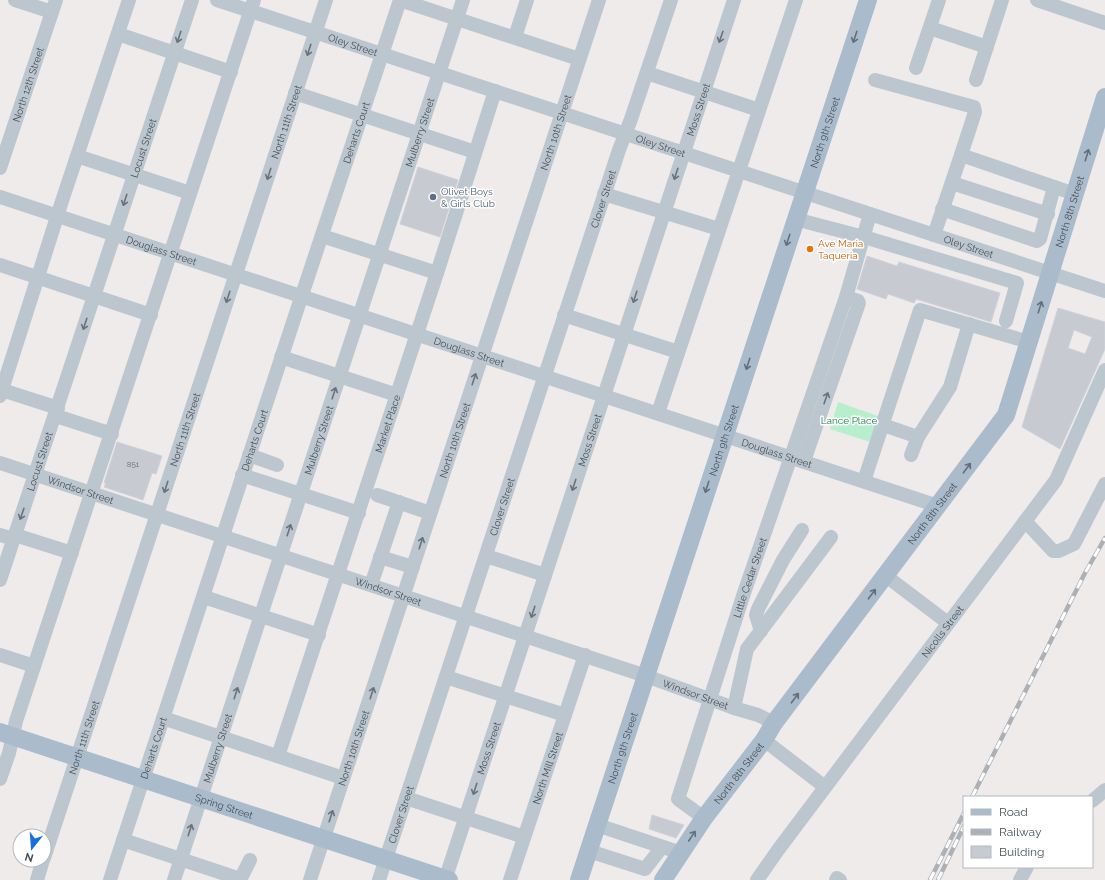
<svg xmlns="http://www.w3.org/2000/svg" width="1105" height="880" viewBox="0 0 1105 880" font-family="Raleway,sans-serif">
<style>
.green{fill:#b7efcc}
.building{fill:#c8cad1;stroke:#cfd2d8;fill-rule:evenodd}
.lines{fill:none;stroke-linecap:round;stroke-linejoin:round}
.minor{stroke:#bcc6cf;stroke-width:14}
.major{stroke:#aabccc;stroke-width:18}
.rail-casing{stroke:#adb1b6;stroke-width:4.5}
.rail{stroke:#fff;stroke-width:3;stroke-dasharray:9;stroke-linecap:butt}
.oneway{stroke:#68737c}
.oneway2{stroke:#63707c}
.service-dot{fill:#5c6f8a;stroke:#fff;stroke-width:1.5}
.food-dot{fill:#e8710a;stroke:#fff;stroke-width:1.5}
.labels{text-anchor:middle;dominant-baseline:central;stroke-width:3;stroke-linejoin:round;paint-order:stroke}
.number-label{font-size:8px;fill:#656e77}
.street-label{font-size:10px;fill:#444f59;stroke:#fff}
.service-label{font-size:10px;fill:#4e5e75;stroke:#fff;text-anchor:start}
.food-label{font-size:10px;fill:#c56008;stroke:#fff;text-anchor:start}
.park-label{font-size:10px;fill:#157a46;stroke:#fff}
</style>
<rect width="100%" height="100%" fill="#efebeb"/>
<path class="green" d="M838 402 881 417 873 443 830 429Z"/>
<g class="building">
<path d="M418 167 458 180 440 237 400 224Z"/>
<path d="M867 256 897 266 899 262 1000 293 991 322 916 299 914 303 888 294 886 299 857 289Z"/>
<path d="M1058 308 1105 322V349L1060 449 1022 427ZM1074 330 1092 337 1085 354 1068 348Z"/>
<path d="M117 442 162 456 156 474 152 473 143 500 104 487 106 483H104Z"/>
<path d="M652 815 684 825 676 838 649 829Z"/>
</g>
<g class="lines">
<g class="minor">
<path d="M15 0 52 12"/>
<path id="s1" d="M217 0 1105 291"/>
<path d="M400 0 579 59"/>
<path d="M1037 0 1105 23"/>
<path d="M930 28 987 47"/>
<path d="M118 34 231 72"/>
<path d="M515 37 527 0"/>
<path d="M916 68 939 0"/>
<path d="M647 73 759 110"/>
<path d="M875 80 974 107 975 112 961 155"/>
<path d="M976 80 1002 0"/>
<path d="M295 93 475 152"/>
<path d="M77 156 190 193"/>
<path id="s2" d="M0 168 56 0"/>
<path d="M952 183 1048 214"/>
<path d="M604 194 719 229"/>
<path id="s3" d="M0 197 938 506"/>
<path d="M942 209 1037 241 1040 239 1054 187"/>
<path d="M795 219 864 237 1017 283 1006 321"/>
<path d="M934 235 961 155 1075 194"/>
<path d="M322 236 437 273"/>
<path d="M0 265 151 315"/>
<path d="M564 315 678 352"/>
<path d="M281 357 397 395"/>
<path d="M2 390 58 408"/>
<path d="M0 396 62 201 129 0"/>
<path d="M658 413 796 0"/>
<path d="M56 416 112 434"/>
<path d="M883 425 918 437"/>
<path d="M249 455 277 465"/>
<path d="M911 455 918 437 950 387 969 324"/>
<path d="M804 461 859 303 858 301 846 297"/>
<path id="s4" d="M0 463 646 676 734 708 758 715 774 723"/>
<path d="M242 475 359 513"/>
<path d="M864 481 920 310 1029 342"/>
<path d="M377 495 430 513"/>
<path d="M1025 521 1053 551H1059L1074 544 1105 484"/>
<path d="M0 535 14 539"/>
<path d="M15 535 72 553"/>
<path d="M486 556 545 575"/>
<path d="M380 557 413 567"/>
<path d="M886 576 948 623"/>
<path id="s5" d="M0 580 192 0"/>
<path d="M371 585 399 502"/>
<path d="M204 597 319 635"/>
<path d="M761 631 756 615 758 609 783 560 802 530"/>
<path d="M0 655 34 666"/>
<path d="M446 677 565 715"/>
<path d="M734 708 747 649 831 537"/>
<path d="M163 718 343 778"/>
<path d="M764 740 825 787"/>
<path id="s6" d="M278 756 437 273 495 91"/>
<path d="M0 779 9 753 16 721 254 0"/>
<path d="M406 798 524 837"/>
<path d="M1092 801 1105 790"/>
<path id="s7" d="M704 818 678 799 744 593 846 297 870 214"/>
<path d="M597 825 681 853"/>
<path d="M123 840 240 879"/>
<path d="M589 851 645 869 662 847"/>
<path id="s8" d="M44 858 326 0"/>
<path d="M37 880 43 860"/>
<path id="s9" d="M110 880 296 313 400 0"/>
<path id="s10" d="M174 880 463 0"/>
<path d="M240 880 250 860"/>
<path id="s11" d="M310 880 599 0"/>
<path id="s12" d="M379 880 619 150 631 119 671 0"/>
<path id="s13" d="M445 880 734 0"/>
<path id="s14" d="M510 880 585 655"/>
<path id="s15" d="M757 880 778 850 1056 480 1105 370"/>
<path d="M836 880 837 878 840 880"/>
<path d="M1020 880 1027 867"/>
</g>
<g class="major">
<path id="s16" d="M0 732 449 880"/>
<path id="s17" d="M579 880 868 0"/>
<path id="s18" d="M663 880 704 818 764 740 774 723 1006 415 1105 97"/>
</g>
<g class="rail-casing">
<g id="rail">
<path d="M972 797 1085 573 1105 538"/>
<path d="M930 880 964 813"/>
<path d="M938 880 964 826"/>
</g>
</g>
<use href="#rail" class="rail"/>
</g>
<defs><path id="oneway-shaft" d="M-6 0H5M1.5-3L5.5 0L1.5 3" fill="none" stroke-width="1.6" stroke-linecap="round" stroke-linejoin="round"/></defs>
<g class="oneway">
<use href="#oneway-shaft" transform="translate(179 37) rotate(108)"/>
<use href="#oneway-shaft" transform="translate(721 37) rotate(109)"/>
<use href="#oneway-shaft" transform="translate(309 50) rotate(108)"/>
<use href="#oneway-shaft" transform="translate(269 174) rotate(108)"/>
<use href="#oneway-shaft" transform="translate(676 174) rotate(108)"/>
<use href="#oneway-shaft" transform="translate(125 200) rotate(108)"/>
<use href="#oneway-shaft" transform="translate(228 297) rotate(108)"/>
<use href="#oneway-shaft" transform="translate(635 297) rotate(108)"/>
<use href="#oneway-shaft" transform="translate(85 324) rotate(108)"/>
<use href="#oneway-shaft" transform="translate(474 379) rotate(-72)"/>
<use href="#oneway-shaft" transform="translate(334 393) rotate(-72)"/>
<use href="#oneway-shaft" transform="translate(826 398) rotate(-71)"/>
<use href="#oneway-shaft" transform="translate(574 485) rotate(108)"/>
<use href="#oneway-shaft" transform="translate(166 487) rotate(108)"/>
<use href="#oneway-shaft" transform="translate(22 514) rotate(109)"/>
<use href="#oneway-shaft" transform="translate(289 530) rotate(-72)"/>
<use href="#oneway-shaft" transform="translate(421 543) rotate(-72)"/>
<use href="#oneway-shaft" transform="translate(533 612) rotate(108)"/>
<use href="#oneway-shaft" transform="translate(236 693) rotate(-72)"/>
<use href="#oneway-shaft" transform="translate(372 693) rotate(-72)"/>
<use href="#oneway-shaft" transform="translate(475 789) rotate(108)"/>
<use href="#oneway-shaft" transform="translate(331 816) rotate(-72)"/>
<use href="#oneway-shaft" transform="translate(190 830) rotate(-72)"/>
</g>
<g class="oneway2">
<use href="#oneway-shaft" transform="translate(855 37) rotate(108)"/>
<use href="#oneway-shaft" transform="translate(1087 155) rotate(-73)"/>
<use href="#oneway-shaft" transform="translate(788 240) rotate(108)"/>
<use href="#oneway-shaft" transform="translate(1040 307) rotate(-73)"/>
<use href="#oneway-shaft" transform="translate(748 364) rotate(108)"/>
<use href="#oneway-shaft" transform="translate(967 468) rotate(-53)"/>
<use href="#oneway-shaft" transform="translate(707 487) rotate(108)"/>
<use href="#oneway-shaft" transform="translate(872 594) rotate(-53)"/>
<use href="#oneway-shaft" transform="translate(795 698) rotate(-53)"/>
<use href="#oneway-shaft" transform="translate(692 836) rotate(-56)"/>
</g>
<circle class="service-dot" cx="433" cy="197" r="4"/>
<circle class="food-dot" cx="810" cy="249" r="4"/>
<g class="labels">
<g class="number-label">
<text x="133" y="464">851</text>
</g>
<g class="street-label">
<text stroke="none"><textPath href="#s1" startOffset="143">Oley Street</textPath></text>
<text stroke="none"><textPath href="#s2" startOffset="88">North 12th Street</textPath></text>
<text stroke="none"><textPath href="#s13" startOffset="811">Moss Street</textPath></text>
<text stroke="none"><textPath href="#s8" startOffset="775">North 11th Street</textPath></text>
<text stroke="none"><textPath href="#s9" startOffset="787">Deharts Court</textPath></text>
<text stroke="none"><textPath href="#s10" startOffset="787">Mulberry Street</textPath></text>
<text stroke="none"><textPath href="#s11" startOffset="787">North 10th Street</textPath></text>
<text stroke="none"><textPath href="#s17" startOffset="787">North 9th Street</textPath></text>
<text stroke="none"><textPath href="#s1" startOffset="467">Oley Street</textPath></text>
<text stroke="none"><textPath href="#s5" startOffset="455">Locust Street</textPath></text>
<text stroke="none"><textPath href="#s12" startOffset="717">Clover Street</textPath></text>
<text stroke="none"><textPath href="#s18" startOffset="791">North 8th Street</textPath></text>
<text stroke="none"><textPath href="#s1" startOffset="791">Oley Street</textPath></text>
<text stroke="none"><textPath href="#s3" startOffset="170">Douglass Street</textPath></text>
<text stroke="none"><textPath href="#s3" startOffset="494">Douglass Street</textPath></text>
<text stroke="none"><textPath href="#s6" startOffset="350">Market Place</textPath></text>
<text stroke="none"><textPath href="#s8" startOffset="451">North 11th Street</textPath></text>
<text stroke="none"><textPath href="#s9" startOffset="463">Deharts Court</textPath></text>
<text stroke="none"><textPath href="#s10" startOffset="463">Mulberry Street</textPath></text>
<text stroke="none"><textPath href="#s11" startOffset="463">North 10th Street</textPath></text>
<text stroke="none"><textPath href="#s13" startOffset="463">Moss Street</textPath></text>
<text stroke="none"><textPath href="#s17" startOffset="463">North 9th Street</textPath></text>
<text stroke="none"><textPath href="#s3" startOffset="818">Douglass Street</textPath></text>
<text stroke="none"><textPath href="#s5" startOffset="125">Locust Street</textPath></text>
<text stroke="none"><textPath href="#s4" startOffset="85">Windsor Street</textPath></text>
<text stroke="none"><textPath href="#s12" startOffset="393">Clover Street</textPath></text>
<text stroke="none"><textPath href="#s18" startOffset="455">North 8th Street</textPath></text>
<text stroke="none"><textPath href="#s7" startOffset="265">Little Cedar Street</textPath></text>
<text stroke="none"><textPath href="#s4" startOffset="409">Windsor Street</textPath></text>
<text stroke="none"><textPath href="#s15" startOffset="310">Nicolls Street</textPath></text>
<text stroke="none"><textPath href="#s4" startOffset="733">Windsor Street</textPath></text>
<text stroke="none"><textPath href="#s8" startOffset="127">North 11th Street</textPath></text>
<text stroke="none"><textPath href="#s9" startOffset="139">Deharts Court</textPath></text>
<text stroke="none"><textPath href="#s10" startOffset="139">Mulberry Street</textPath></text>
<text stroke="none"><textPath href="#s11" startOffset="139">North 10th Street</textPath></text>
<text stroke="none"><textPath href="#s13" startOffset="139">Moss Street</textPath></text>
<text stroke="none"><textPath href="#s17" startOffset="139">North 9th Street</textPath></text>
<text stroke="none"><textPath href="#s14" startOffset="118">North Mill Street</textPath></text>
<text stroke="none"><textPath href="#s18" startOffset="131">North 8th Street</textPath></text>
<text stroke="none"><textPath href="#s16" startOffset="236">Spring Street</textPath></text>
<text stroke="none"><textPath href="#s12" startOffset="69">Clover Street</textPath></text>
</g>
<g class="service-label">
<text x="441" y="191">Olivet Boys<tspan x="441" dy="12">&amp; Girls Club</tspan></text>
</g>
<g class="food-label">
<text x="818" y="243">Ave Maria<tspan x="818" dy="12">Taqueria</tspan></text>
</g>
<g class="park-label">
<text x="849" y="420">Lance Place</text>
</g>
</g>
<rect x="963" y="796" width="130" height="72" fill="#ffffff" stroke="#b4b9bd"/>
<rect x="971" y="809" width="20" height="6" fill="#aabccc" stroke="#b4b9bd"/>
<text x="999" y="816" font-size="12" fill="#444f59">Road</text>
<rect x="971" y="829" width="20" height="6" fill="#adb1b6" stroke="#b4b9bd"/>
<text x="999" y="836" font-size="12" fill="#444f59">Railway</text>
<rect x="971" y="846" width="20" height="12" fill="#c8cad1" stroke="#b4b9bd"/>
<text x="999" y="856" font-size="12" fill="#444f59">Building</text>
<g transform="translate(32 848) rotate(197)"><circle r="19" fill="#ffffff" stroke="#b4b9bd"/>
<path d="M0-3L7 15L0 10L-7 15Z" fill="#1671de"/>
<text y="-6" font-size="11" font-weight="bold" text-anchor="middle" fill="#444f59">N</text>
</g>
</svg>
